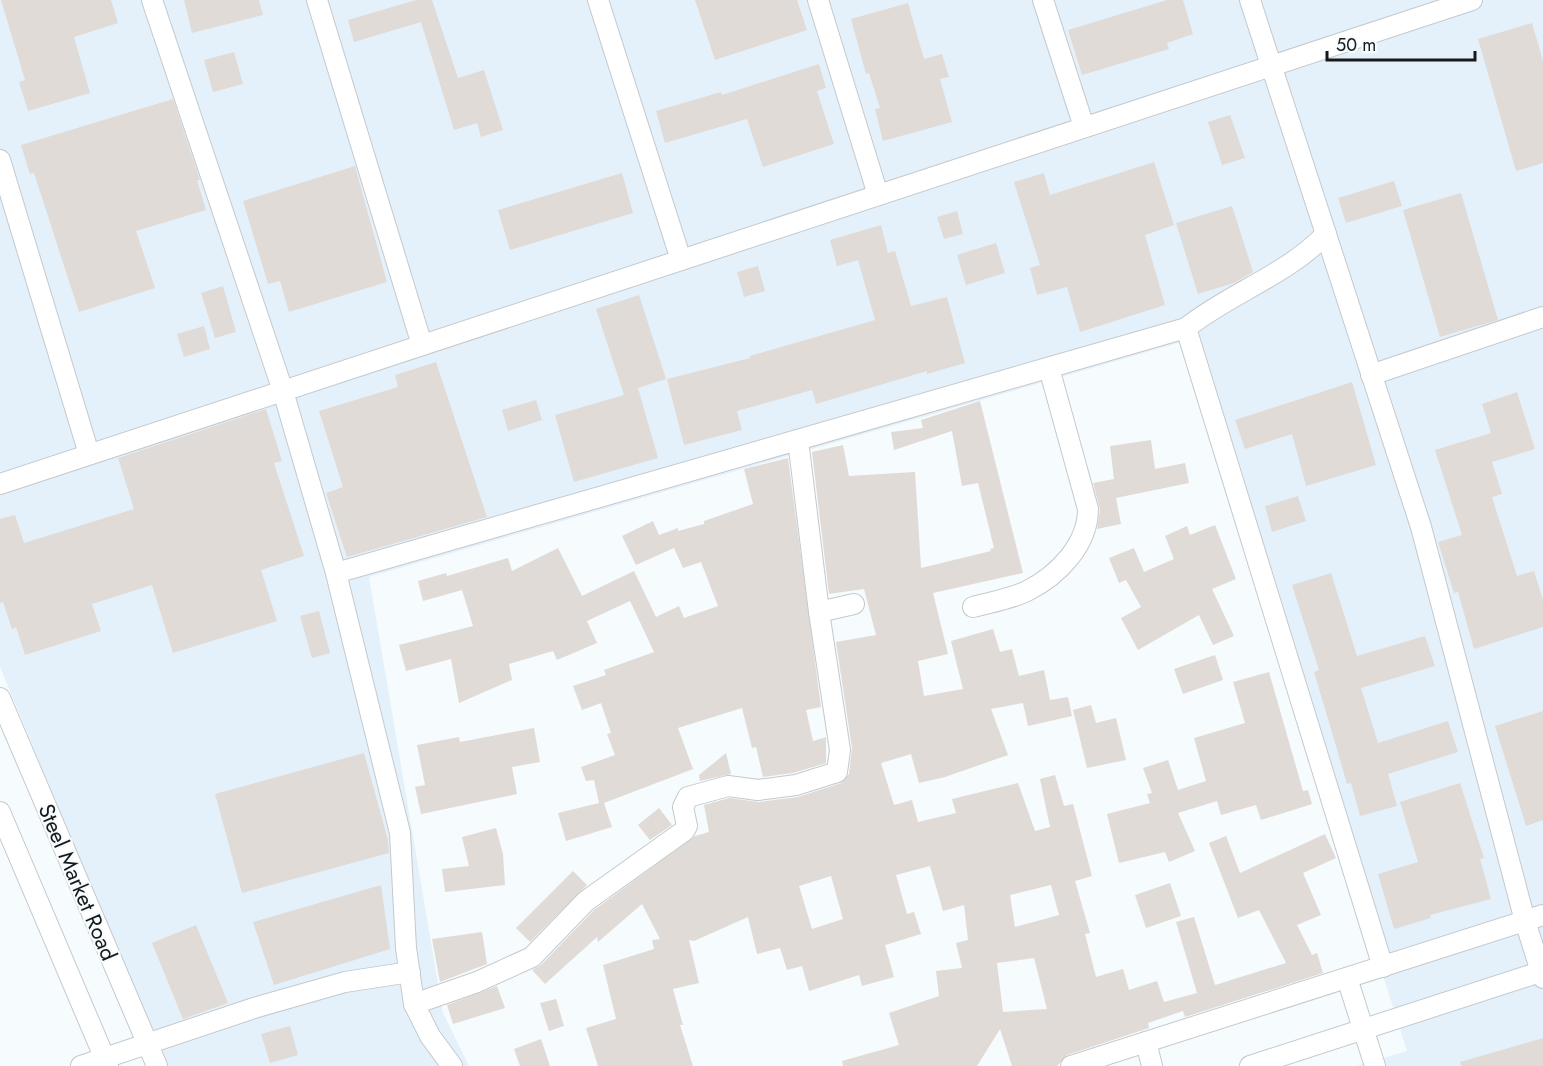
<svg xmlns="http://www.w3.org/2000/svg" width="1543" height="1066" viewBox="0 0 1543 1066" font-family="Jost,sans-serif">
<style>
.built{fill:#e5f1fa}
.building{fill:#e0dbd6;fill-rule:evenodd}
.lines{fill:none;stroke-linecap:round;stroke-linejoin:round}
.minor-casing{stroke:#c3c9cd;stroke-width:22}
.minor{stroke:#fff;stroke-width:20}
.labels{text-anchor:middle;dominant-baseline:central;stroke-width:4.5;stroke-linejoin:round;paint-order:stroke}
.street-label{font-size:22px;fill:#18191b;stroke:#f6fbfe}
</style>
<rect width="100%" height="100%" fill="#f6fbfe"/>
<path class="built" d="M0 0H1543V1066H1356L1407 1051 1182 342 369 577 443 1013 469 1066H166L0 667Z"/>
<g class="building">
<path d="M1 0H111L118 23 74 37 90 93 28 111 19 82 25 80Z"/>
<path d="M184 0H259L263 15 192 33Z"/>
<path d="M416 0H432L458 78 484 70 503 130 481 137 477 123 454 130 421 22 354 42 348 20Z"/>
<path d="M695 0H797L807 30 715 60Z"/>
<path d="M1167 0H1183L1193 34 1167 43 1169 49 1082 75 1068 30Z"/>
<path d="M908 3 924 59 942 54 949 77 940 79 952 122 883 141 875 109 880 108 869 73 866 74 851 19Z"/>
<path d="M1532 23 1543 61V163L1516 171 1478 39Z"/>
<path d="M234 52 243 84 213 92 204 60Z"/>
<path d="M819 64 826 88 817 91 834 144 763 167 747 119 665 143 656 111 721 92 722 95Z"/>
<path d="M173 99 200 180H197L206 210 136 231 155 288 79 312 34 173 30 174 21 145Z"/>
<path d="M1230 115 1245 158 1222 165 1208 122Z"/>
<path d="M1154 162 1174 225 1145 235 1165 305 1080 332 1067 287 1037 295 1030 268 1040 265 1014 182 1044 173 1050 195Z"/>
<path d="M355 166 387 282 289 312 280 281 268 284 243 201Z"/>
<path d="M622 173 633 213 510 250 498 210Z"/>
<path d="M1394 181 1402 206 1346 223 1338 198Z"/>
<path d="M1461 193 1498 320 1440 337 1403 210Z"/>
<path d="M1232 206 1253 272 1234 283 1198 294 1176 223Z"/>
<path d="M957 211 963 234 944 239 937 217Z"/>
<path d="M881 225 888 253 895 251 911 306 947 297 965 363 927 374V371L816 404 812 390 737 411 742 430 684 445 667 379 750 358V356L875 320 858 260 837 266 830 240Z"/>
<path d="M996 243 1005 273 966 285 957 255Z"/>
<path d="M758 266 765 291 744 297 737 272Z"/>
<path d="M223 286 236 332 215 338 201 293Z"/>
<path d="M639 295 666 379 638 388 658 458 574 482 555 415 624 395 596 309Z"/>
<path d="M204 326 210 349 184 357 177 334Z"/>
<path d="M436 362 487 517 347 557 326 493 343 487 319 411 398 387 395 375Z"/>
<path d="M1352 382 1376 465 1306 486 1292 434 1245 449 1235 420Z"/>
<path d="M1517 392 1535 449 1492 462 1502 494 1492 497 1517 576 1534 571 1543 600V627L1474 649 1458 592 1454 593 1438 542 1462 535 1435 450 1491 433 1482 404Z"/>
<path d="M536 400 542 420 508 431 502 410Z"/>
<path d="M980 401 1023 573 933 593 948 654 918 661 924 696 963 689 951 641 993 629 1000 652 1012 649 1019 676 1044 670 1050 700 1068 697 1072 716 1028 726 1023 703 991 709 1008 755 945 777 919 783 911 754 881 763 894 805 912 800 918 822 956 813 952 799 1018 783 1035 831 1050 827 1040 779 1055 775 1064 806 1073 804 1092 876 1075 881 1090 933 1085 934 1096 977 1123 969 1129 990 1157 981 1164 1002 1197 993 1176 922 1194 917 1215 985 1286 963 1259 910 1238 918 1209 843 1226 836 1240 873 1325 834 1336 858 1303 873 1321 915 1297 925 1312 955 1317 953 1323 973 1185 1017 1183 1011 1148 1023 1149 1028 1067 1055 1057 1066H1012L1000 1029 977 1066H843L842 1061 899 1045 889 1013 939 996 936 971 962 968 956 943 968 940 964 905 943 911 930 866 896 875 907 914 914 912 921 934 885 945 894 977 862 986 859 975 809 991 802 966 787 970 780 948 757 954 748 917 694 941 689 940 699 983 673 989 683 1025H680L693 1066H598L586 1028 616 1019 603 965 654 949 652 940 660 939 642 904 598 942 597 937 545 984 532 970 541 965 594 910 695 836 709 832 704 805 729 798 759 802 798 797 841 783 849 774 852 748 836 642 876 635 864 589 829 594 812 452 843 445 849 476 915 472 921 568 991 551 990 549 994 548 978 483 962 486 952 431 894 450 891 432 923 428 921 420ZM831 876 843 919 812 929 799 886ZM1051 885 1059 915 1015 927 1010 895ZM1034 958 1047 1009 1003 1012 997 963Z"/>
<path d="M266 409 282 461 274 463 304 556 261 570 277 621 173 653 152 585 92 604 101 631 25 655 16 627 12 629 3 602 0 603V519L15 515 24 543 134 509 118 458Z"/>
<path d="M1151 440 1155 469 1185 463 1189 483 1116 498 1121 524 1097 529 1100 510 1093 483 1114 479 1110 446Z"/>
<path d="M788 458 821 707 806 710 813 741 826 737V763L793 773 763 777 756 747 752 748 742 708 678 728 693 769 604 803 612 827 566 841 558 813 599 803 594 780 586 781 581 767 615 755 607 734 611 733 601 703 582 710 573 686 606 675 604 670 654 652 630 601 587 621 597 643 557 660 553 651 509 664 512 680 459 703 451 659 406 671 399 645 473 626 462 590 423 601 418 581 446 573 447 576 508 558 512 571 558 548 582 596 634 571 656 617 679 606 684 618 718 606 701 562 683 568 674 548 636 565 622 536 653 521 659 535 678 528V531L704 524V521L753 504 744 469Z"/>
<path d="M1298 496 1306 521 1272 532 1265 506Z"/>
<path d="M1215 525 1236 579 1212 589 1234 636 1213 645 1199 615 1138 650 1121 618 1141 607 1126 580 1119 583 1109 558 1134 548 1144 572 1174 559 1165 536 1187 526 1190 535Z"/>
<path d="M1331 573 1357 656 1425 636 1435 666 1361 688 1378 743 1448 721 1458 752 1388 774 1397 806 1360 816 1351 783 1347 784 1336 746 1314 672 1319 670 1292 585Z"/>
<path d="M319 611 330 653 312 658 300 616Z"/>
<path d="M1215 655 1223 680 1183 694 1174 669Z"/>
<path d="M1269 672 1303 791 1308 790 1312 804 1261 820 1256 805 1221 815 1217 801 1178 813 1195 851 1169 862 1165 852 1119 863 1107 814 1150 803 1147 794 1152 793 1143 768 1168 760 1178 790 1206 781 1194 738 1245 723 1233 682Z"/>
<path d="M1091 705 1096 723 1116 718 1126 760 1087 768 1073 710Z"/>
<path d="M1543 711V820L1526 826 1495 726Z"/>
<path d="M534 728 540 762 512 767 517 794 421 814 415 787 425 785 417 745 459 737 460 742Z"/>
<path d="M364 753 388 840 389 853 242 893 215 794Z"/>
<path d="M726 753 731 774 700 781 699 775Z"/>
<path d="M1460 783 1484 858 1480 859 1491 899 1430 915 1431 918 1394 929 1378 874 1418 862 1400 802Z"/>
<path d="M659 808 672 825 650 840 638 825Z"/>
<path d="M496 828 503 854 505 885 445 892 442 869 469 866 462 837Z"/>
<path d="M573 871 587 885 530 942 516 928Z"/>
<path d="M1170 883 1181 916 1146 928 1135 895Z"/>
<path d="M381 885 390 949 274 985 253 922Z"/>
<path d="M196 925 228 1003 183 1019 152 943Z"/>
<path d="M482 932 487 964 440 982 432 939Z"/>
<path d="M497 986 505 1008 453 1024 447 1005Z"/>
<path d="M556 999 564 1026 549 1031 540 1003Z"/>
<path d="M290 1026 298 1055 270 1063 261 1034Z"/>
<path d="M1543 1038V1066H1461L1460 1062Z"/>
<path d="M541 1039 550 1066H520L514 1049Z"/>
</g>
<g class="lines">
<g class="minor-casing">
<g id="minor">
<path d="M152 0 283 391 336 573"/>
<path d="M317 0 422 345"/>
<path d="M598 0 681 260"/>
<path d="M818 0 878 195"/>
<path d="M1043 0 1084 127"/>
<path d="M1250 0 1421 527 1525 921 1543 978"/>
<path d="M0 160 89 454"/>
<path d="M1186 328 1383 967"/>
<path d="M1371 375 1543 317"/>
<path d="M798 440 819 612 854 604"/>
<path d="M0 484 1472 0"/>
<path d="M973 607C991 602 1011 599 1027 591 1059 575 1088 544 1088 509L1049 368"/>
<path d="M0 698 157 1066"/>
<path d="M0 812 108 1066"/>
<path d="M1347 978 1375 1066"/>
<path d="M414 1004 477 982 532 957 586 901 684 831 687 826 683 807 688 797 728 786 758 790 796 785 837 772 840 750 819 612"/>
<path d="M1146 1042 1152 1066"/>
<path d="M81 1066 254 1008 345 982 410 972"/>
<path d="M452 1066 430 1036 414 1004 406 948 400 833 336 573 1186 328C1230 293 1287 275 1326 234"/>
<path d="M1071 1066 1543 915"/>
<path d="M1250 1066 1543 971"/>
</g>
</g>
<use href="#minor" class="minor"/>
</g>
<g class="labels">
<g class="street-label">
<text transform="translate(78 882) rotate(67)">Steel Market Road</text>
</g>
</g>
<path d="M1327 51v9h148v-9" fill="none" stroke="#18191b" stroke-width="3"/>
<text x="1336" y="51" font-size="18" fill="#18191b" stroke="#f6fbfe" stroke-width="4.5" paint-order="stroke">50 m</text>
</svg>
